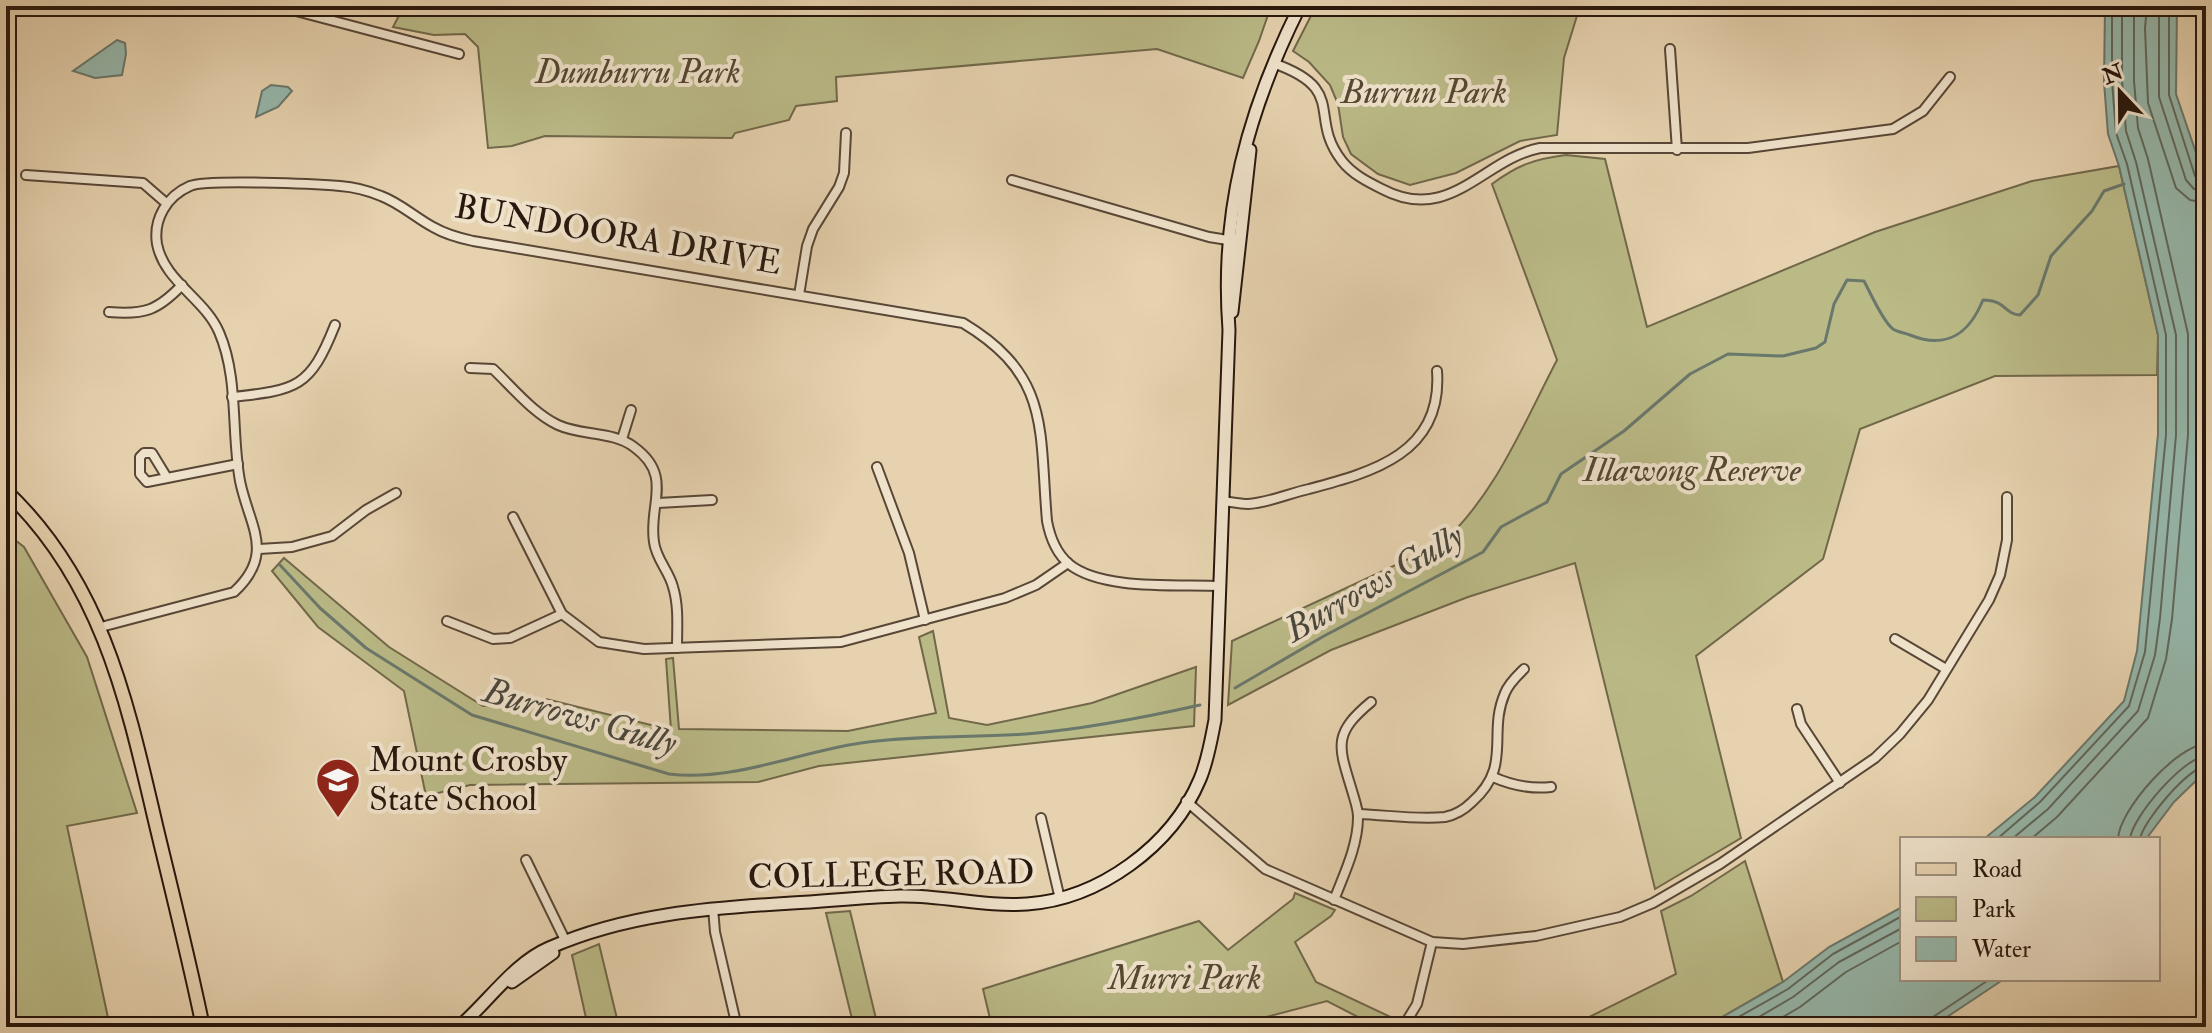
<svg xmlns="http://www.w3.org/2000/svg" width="2212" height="1033" viewBox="0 0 2212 1033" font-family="'IM FELL Double Pica',serif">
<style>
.green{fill:#baba87;stroke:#71684a;stroke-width:2}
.water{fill:#96b8ac;stroke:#6a786c;stroke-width:2}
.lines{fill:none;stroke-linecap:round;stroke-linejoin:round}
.shore{stroke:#5f685c;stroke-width:2}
.stream{stroke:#6a786c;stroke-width:3}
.minor-casing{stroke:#584636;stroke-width:12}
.secondary-casing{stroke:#28170d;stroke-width:15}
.primary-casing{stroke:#28170d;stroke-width:16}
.minor{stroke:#efe2cb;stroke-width:8}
.secondary{stroke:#efe2cb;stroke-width:11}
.primary{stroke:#e6d2af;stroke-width:12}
.labels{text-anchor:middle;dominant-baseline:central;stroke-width:8;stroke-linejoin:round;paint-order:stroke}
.park-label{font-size:34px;font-style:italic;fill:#544832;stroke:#efe2cb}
.street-label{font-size:34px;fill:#28170d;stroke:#efe2cb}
.poi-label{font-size:34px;fill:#28170d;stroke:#efe2cb;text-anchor:start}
.water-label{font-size:36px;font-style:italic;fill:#49473d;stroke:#efe2cb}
</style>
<rect width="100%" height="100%" fill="#e6d2af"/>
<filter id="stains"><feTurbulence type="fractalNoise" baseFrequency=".0025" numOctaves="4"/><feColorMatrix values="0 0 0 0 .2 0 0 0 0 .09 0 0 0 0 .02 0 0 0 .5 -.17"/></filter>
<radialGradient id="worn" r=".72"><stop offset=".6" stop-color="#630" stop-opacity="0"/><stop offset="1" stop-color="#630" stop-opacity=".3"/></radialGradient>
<g class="green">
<path d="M404 6H1271L1259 41 1243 78 1157 49 836 77 837 101 796 106 789 120 735 133 732 138 545 136 512 146 488 148 478 47 465 34 434 35 393 27Z"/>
<path d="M1316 6H1580L1564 58 1557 135 1520 141 1456 173 1410 185 1378 174 1351 154 1343 137 1338 104 1330 85 1309 62 1293 51Z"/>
<path d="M1756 6H1885L1863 16 1770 12Z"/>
<path d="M1566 155 1605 159 1647 327 1875 232 2032 181 2119 166 2158 335 2157 375 1995 376 1860 429 1823 559 1696 656 1741 838 1655 889 1575 563 1468 597 1331 650 1228 705 1232 641 1441 544C1495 496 1524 423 1557 360L1492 184C1518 165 1534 159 1566 155Z"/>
<path d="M6 533 24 547 87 657 137 813 67 826 110 1027H6Z"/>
<path d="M284 558 389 647 483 706 546 699 671 730 666 659 673 658 679 729 848 731 936 713 919 637 933 631 949 718 987 725 1092 703 1196 667 1194 726 819 766 758 782 470 785 426 796 404 691 318 627 272 571Z"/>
<path d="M1745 861 1783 982 1705 1027H1569L1676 974 1661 911 1691 896Z"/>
<path d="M1295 893 1335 910 1331 916 1295 942 1316 982 1397 1020 1394 1027H1363L1360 1018 1327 1001 1228 1027H992L983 989 1199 921 1228 950 1293 899Z"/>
<path d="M850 911 878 1027H854L826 913Z"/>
<path d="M599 944 619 1027H588L572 955Z"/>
</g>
<g class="water">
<path d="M2105 6H2177L2176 94 2206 182V771L2174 802 2146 839H1984L2035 797 2124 701 2137 651 2158 434V335L2119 166 2108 134 2104 82Z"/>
<path d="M117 40 125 43 126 54 122 75 95 78 73 71Z"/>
<path d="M271 85 288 87 292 91 278 107 256 117 262 91Z"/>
<path d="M1902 907V979H2004L1932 1027H1705L1783 982 1829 947Z"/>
</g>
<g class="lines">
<g class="shore">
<path d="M2147 6 2145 28 2148 103 2176 188 2190 200 2206 203"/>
<path d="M2159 6V97L2186 180 2194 189 2206 191"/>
<path d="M2169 6V95L2195 176 2200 180 2206 181"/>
<path d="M1997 839 2040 802 2129 706 2145 652 2166 435V335L2127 164 2116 133 2112 81V6"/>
<path d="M2012 839 2048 809 2138 711 2155 655 2160 618 2176 435V335L2136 162 2126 131 2122 81V6"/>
<path d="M2031 839 2057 817 2148 718 2166 659 2172 619 2188 435V334L2148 159 2138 128 2134 81V6"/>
<path d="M2118 839C2119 810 2177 745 2206 744"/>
<path d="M2130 839C2132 817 2184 757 2206 756"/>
<path d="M2140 839C2143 821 2188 768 2206 766"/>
<path d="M1721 1027 1788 989 1833 954 1902 916"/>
<path d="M1742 1027 1793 997 1839 962 1902 928"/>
<path d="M1766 1027 1800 1007 1846 972 1902 941"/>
<path d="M1929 1027 1933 1017 1990 979"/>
</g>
<g class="stream">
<path d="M280 565 320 608 366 648 472 715 669 774C733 782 798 752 861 743 915 735 971 738 1026 734 1085 729 1142 718 1200 705"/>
<path d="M1235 688 1324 636 1483 552 1501 527 1547 502 1561 474 1624 431 1690 374 1728 354 1783 356 1816 348 1825 342 1834 304 1847 280 1864 281C1870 292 1883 322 1893 329 1897 332 1905 333 1910 335 1947 350 1969 334 1983 300 2006 300 2004 314 2020 315L2038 295 2051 256 2092 211 2104 191 2124 184"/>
</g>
<g class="minor-casing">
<g id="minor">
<path d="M277 6 459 54"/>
<path d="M1670 49 1677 150"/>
<path d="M1273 63C1349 90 1307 116 1342 161 1352 174 1368 182 1382 189 1450 225 1483 159 1540 148H1748L1893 129 1923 111 1950 77"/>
<path d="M26 175 143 183 166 203"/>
<path d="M1012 180 1209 237 1234 241"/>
<path d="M799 295 807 246 813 229 839 187 844 173 846 133"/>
<path d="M109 312C144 315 157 311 182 285"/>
<path d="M470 368 493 369C513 388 533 413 558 425 582 436 613 431 634 447 674 476 648 505 654 542 656 559 669 571 673 587 679 606 677 628 677 648"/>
<path d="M232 397C297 390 310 388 335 325"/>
<path d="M622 439 631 410"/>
<path d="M877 467 909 553 925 620"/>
<path d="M166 476 152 453H144L140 457V474L147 482 238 464"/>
<path d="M1223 501C1231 502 1240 504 1248 504 1268 503 1290 493 1309 489 1373 472 1443 453 1437 371"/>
<path d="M658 503 712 500"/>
<path d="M513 517 562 614 599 642 644 649 841 642 1005 598 1036 585 1068 563"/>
<path d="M259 549 292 547 332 536 366 510 396 493"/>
<path d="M447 621 493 639 510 638 562 614"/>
<path d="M101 627 234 592C276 553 249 526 240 481 231 433 239 378 219 332 205 299 164 281 157 244 153 219 167 196 190 186 206 179 317 184 340 186 354 187 369 191 381 196 400 203 416 218 433 227 445 234 459 238 473 241L963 323C1051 376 1039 429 1047 521 1050 537 1056 553 1069 564 1102 591 1179 584 1220 586"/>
<path d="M1895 639 1946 669"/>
<path d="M1797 709 1801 724 1840 783"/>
<path d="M1493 777C1511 785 1532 789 1551 787"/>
<path d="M1186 801 1265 869 1432 942 1463 944 1536 936 1620 917 1653 903 1720 864 1875 758 1900 734 1928 700 1989 600 2000 575 2007 540V497"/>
<path d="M1359 814C1387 815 1417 820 1445 817 1455 815 1465 809 1472 802 1513 766 1487 734 1505 693 1509 683 1517 676 1524 669"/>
<path d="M1041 818 1060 899"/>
<path d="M526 860 566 942"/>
<path d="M1334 900C1344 874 1358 846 1358 817 1358 809 1355 801 1353 794 1339 747 1331 735 1371 702"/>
<path d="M713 908 715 932 737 1027"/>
<path d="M1403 1027 1417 1004 1432 942"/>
</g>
</g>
<g class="secondary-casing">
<g id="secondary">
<path d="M1232 312 1250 150"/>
<path d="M512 982 553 953"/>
<path d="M459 1027C488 1002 514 963 549 948 626 914 709 908 792 903 828 901 864 897 900 896 943 895 984 907 1027 904 1099 899 1172 846 1200 779 1208 760 1211 740 1215 720L1229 330C1220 212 1247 112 1300 6"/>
</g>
</g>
<g class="primary-casing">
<path id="primary" d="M6 491C102 582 127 701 156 825 172 892 189 959 203 1027"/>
</g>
<use href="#minor" class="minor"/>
<use href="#secondary" class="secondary"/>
<use href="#primary" class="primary"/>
</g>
<defs>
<g id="school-pin" transform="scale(2.3)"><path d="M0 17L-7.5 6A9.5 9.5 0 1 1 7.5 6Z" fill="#8f2418" stroke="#efe2cb"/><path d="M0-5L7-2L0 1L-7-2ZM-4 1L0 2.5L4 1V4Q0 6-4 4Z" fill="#fff"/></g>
</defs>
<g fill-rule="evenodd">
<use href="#school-pin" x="338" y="780"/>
</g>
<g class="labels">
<g class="park-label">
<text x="638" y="72">Dumburru Park</text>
<text x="1424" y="92">Burrun Park</text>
<text x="1692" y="470">Illawong Reserve</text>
<text x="1185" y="978">Murri Park</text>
</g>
<g class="street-label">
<text transform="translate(618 235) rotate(10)">BUNDOORA DRIVE</text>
<text transform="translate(891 875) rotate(-1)">COLLEGE ROAD</text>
</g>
<g class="poi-label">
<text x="369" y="760">Mount Crosby<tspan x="369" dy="39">State School</tspan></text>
</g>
<g class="water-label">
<text transform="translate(1374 583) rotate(-30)">Burrows Gully</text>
<text transform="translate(580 717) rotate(16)">Burrows Gully</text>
</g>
</g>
<rect width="2212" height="1033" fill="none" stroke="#e6d2af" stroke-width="32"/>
<rect x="8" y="8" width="2196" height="1017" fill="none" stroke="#28170d" stroke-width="4"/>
<rect x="16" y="16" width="2180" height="1001" fill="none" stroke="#28170d" stroke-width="2"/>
<rect x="1900" y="837" width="260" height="144" fill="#efe2cb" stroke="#9f917f" stroke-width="2"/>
<rect x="1916" y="863" width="40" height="12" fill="#e6d2af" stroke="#9f917f" stroke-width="2"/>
<text x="1972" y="877" font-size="24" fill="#28170d">Road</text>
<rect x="1916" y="897" width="40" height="24" fill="#baba87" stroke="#9f917f" stroke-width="2"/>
<text x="1972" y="917" font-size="24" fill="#28170d">Park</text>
<rect x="1916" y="937" width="40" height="24" fill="#96b8ac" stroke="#9f917f" stroke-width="2"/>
<text x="1972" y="957" font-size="24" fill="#28170d">Water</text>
<g transform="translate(2120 92) rotate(338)" stroke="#efe2cb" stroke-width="6" paint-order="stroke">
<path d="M0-6L14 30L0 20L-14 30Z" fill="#28170d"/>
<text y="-12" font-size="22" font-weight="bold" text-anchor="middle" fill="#28170d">N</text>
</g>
<rect width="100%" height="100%" filter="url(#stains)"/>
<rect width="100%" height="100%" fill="url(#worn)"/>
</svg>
